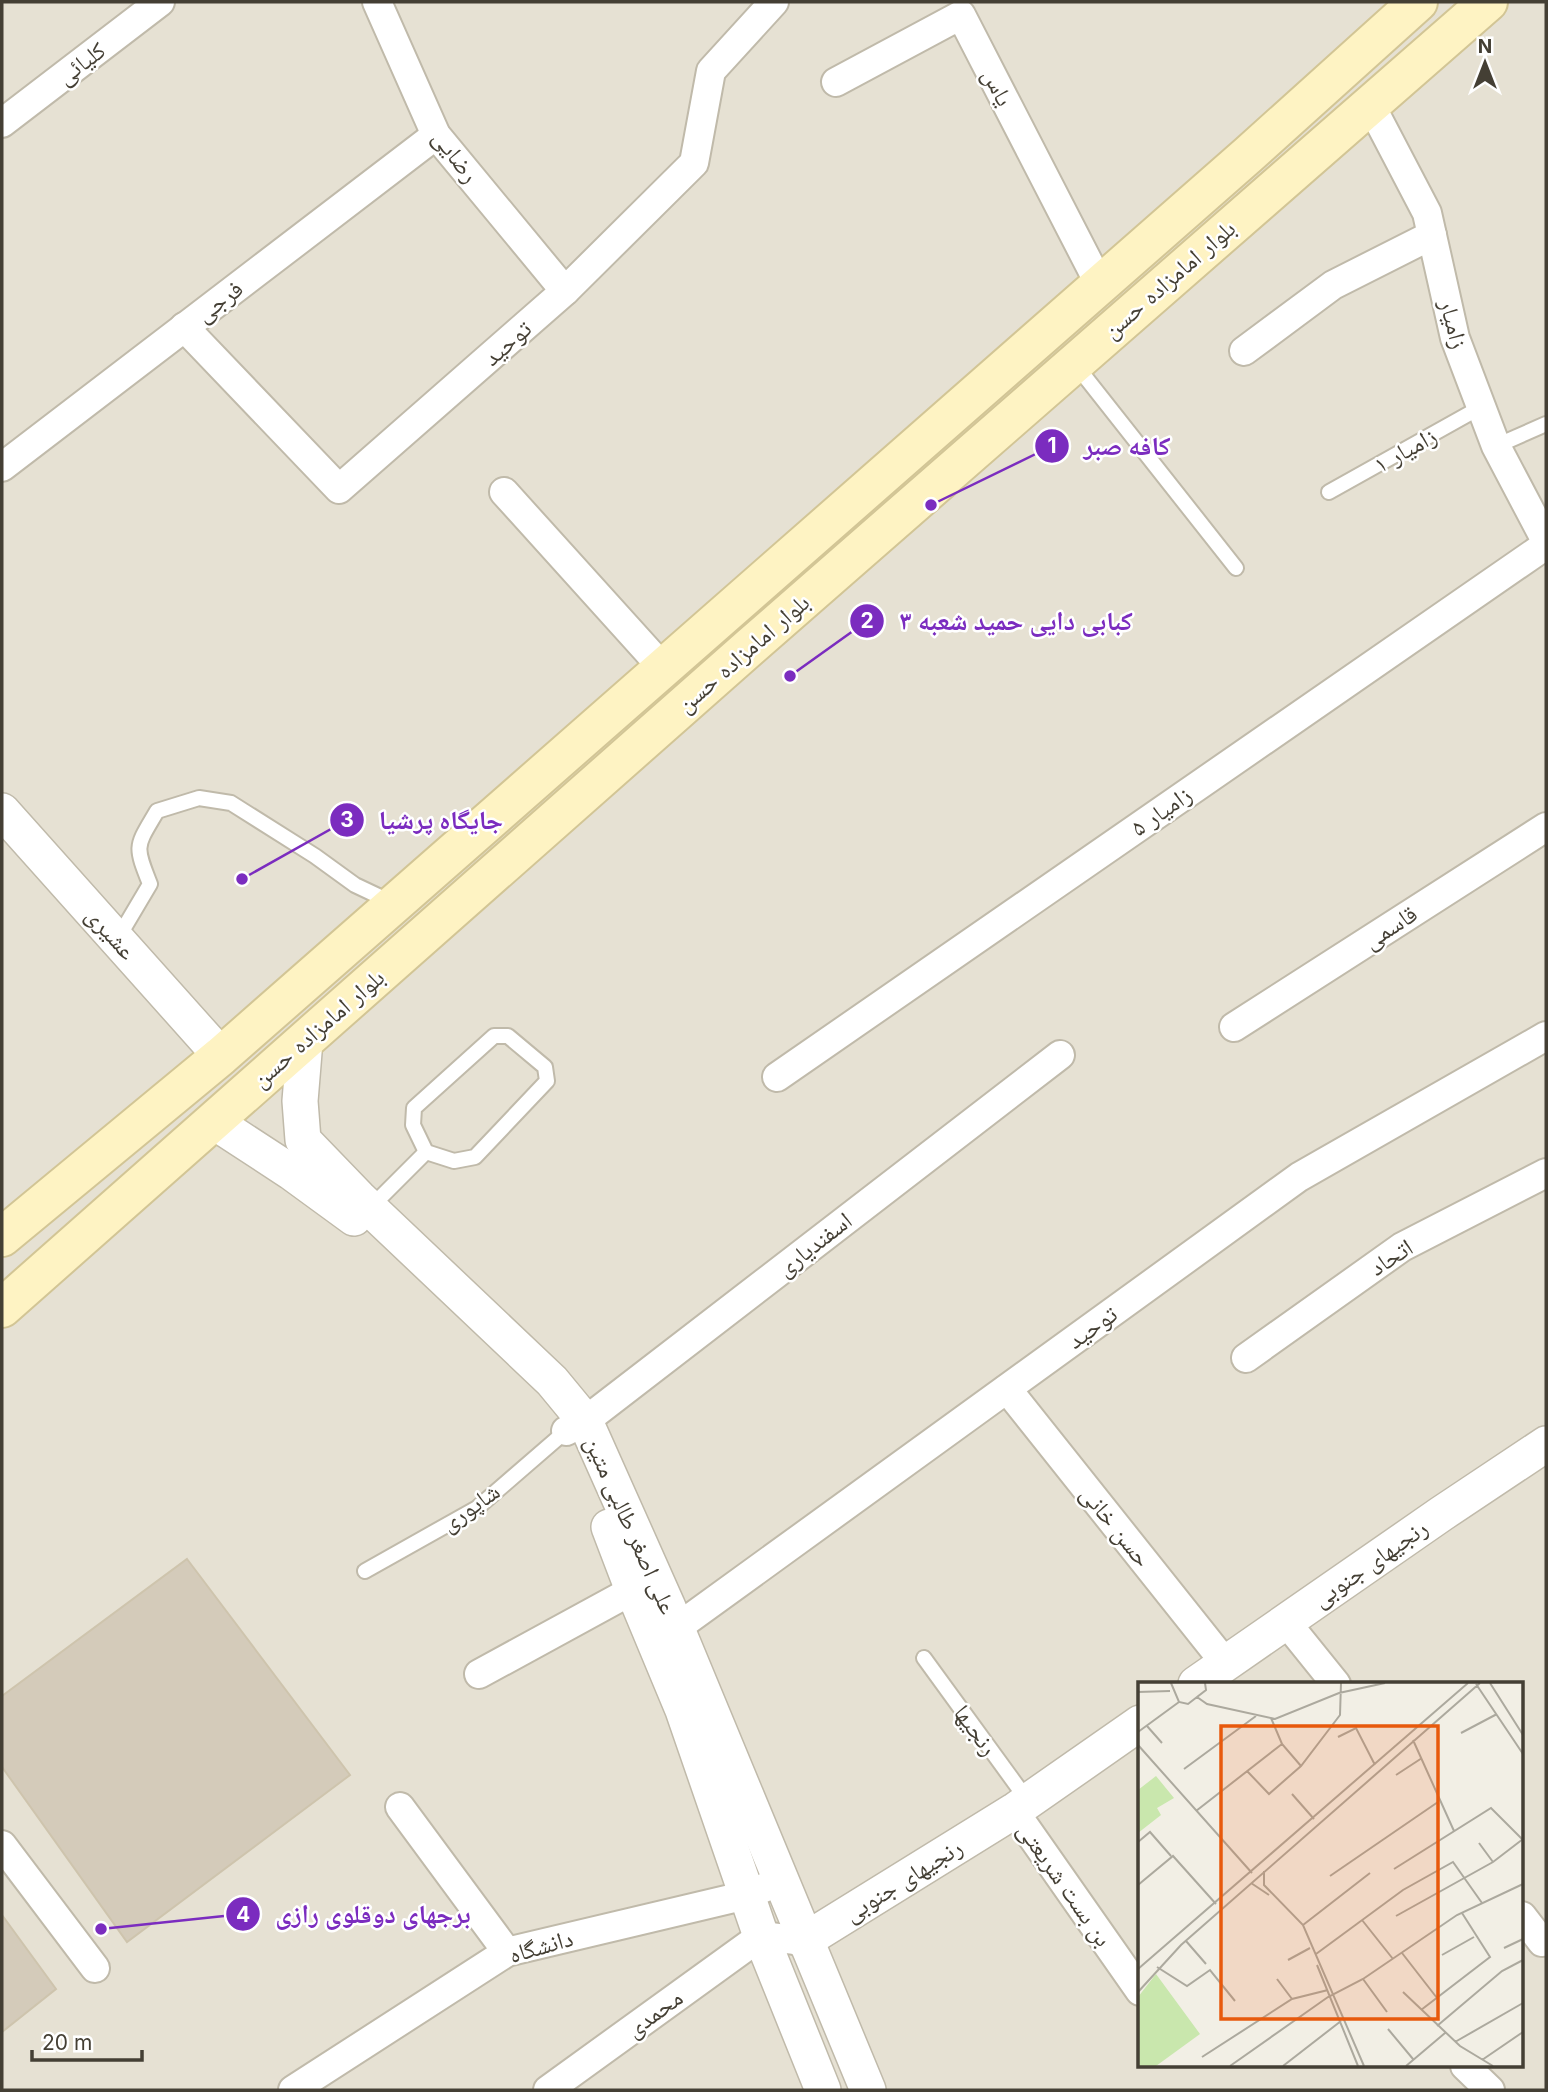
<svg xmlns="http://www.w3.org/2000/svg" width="1548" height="2092" viewBox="0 0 1548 2092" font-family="Inter,'Noto Naskh Arabic',sans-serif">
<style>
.residential{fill:#e6e1d3;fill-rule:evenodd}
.building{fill:#d4cbba;stroke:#cec4ad;stroke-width:2}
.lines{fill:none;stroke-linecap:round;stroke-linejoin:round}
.service-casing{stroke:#c0baaa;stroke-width:18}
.minor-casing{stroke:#c0baaa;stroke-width:32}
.tertiary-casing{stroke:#c0baaa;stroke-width:38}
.secondary-casing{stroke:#d2c595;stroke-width:42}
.service{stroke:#fff;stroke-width:14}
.minor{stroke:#fff;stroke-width:28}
.tertiary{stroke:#fff;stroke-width:35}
.secondary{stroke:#fef3c3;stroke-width:38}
.labels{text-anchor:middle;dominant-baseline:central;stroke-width:5;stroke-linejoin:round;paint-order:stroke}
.street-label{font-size:24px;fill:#443f34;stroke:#fff}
.inset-road{fill:none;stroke:#aca99e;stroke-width:2}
.view{fill:#e8590c;fill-opacity:0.15;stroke:#e8590c;stroke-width:3.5}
.inset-edge{fill:none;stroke:#443f34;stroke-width:3.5}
.leader{fill:none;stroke:#7b2cbf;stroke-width:2.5}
.callout-dot{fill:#7b2cbf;stroke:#fff;stroke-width:2.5}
.mark-label{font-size:21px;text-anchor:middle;font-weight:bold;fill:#fff}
.callout-label{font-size:26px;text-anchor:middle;font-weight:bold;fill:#7b2cbf;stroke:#fff;stroke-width:5;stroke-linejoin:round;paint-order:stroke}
</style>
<rect width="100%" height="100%" fill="#f2efe5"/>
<path class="residential" d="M2 2H1546V2090H2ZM1140 1684H1522V2066H1140Z"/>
<g class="building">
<path d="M187 1559 350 1775 127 1942 2 1767V1696Z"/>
<path d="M2 1915 56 1989 2 2032Z"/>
</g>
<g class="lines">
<g class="service-casing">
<g id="service">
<path d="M1075 364 1236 568"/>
<path d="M1496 446 1546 424"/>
<path d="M1329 492 1481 407"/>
<path d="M118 938 150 884C134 844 136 847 157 811L199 798 231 803 315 856 355 885 393 903"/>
<path d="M494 1036H508L545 1067 547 1081 475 1157 454 1161 426 1152 413 1125 414 1108Z"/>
<path d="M371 1207 426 1152"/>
<path d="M365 1571 477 1508 566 1431"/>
<path d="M924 1658 1028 1801"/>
</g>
</g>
<g class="minor-casing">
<g id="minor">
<path d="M377 2 436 135 565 291"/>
<path d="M836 82 961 15 1100 285"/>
<path d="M1370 104 1427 213 1455 338 1496 446 1546 541"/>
<path d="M2 123 160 2"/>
<path d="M184 327 339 489 565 291 694 163 711 71 774 2"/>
<path d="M1244 351 1333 285 1432 235"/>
<path d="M2 467 436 135"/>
<path d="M504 492 663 668"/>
<path d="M1234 1027 1546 827"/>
<path d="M777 1077 1546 545"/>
<path d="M1246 1358 1402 1247 1546 1173"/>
<path d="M1007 1389 1226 1664"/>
<path d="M566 1431 585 1421 1060 1055"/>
<path d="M1286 1622 1336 1684"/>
<path d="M660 1640 1299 1177 1546 1036"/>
<path d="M479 1674 633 1590"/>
<path d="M400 1807 507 1952"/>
<path d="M1014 1811 1140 1991"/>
<path d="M2 1845 95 1968"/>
<path d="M1522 1916 1542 1942"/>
<path d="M1465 2066 1490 2090"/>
<path d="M293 2090 507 1952 747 1895 766 1887"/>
<path d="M548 2090 761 1936 804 1941"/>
</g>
</g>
<g class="tertiary-casing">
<g id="tertiary">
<path d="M2 811 221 1056"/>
<path d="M305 1040 300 1101 303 1140 359 1198 552 1381 585 1421 667 1605 868 2090"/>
<path d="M213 1121 291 1172 354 1218"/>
<path d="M609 1527 633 1590 683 1710 761 1936 823 2090"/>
<path d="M1196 1684 1441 1514 1546 1444"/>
<path d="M804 1941 1014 1811 1140 1723"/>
</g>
</g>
<g class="secondary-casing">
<g id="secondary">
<path d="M2 1237 221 1056 1248 155 1418 2"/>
<path d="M2 1308 751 646 1488 2"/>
</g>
</g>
<use href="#service" class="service"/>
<use href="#minor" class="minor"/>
<use href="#tertiary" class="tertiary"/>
<use href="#secondary" class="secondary"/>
</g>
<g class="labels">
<g class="street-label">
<text transform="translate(81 63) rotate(-37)">کلیائی</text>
<text transform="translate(998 87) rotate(63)">یاس</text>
<text transform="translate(456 156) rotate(53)">رضایی</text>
<text transform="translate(1169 279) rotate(-41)">بلوار امامزاده حسن</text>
<text transform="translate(219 301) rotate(-37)">فرجی</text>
<text transform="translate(1454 324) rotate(75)">زامیار</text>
<text transform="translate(507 343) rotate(-41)">توحید</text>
<text transform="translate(1405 450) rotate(-29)">زامیار ۱</text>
<text transform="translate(743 653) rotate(-41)">بلوار امامزاده حسن</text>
<text transform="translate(1161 811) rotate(-35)">زامیار ۵</text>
<text transform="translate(1390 927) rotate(-33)">قاسمی</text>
<text transform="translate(111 933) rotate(48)">عشیری</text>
<text transform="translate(318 1028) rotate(-41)">بلوار امامزاده حسن</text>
<text transform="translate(814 1244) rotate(-38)">اسفندیاری</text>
<text transform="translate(1391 1257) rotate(-33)">اتحاد</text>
<text transform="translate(1092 1327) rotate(-36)">توحید</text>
<text transform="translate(470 1507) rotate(-35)">شاپوری</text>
<text transform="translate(631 1525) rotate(66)">علی اصغر طالبی متین</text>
<text transform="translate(1116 1526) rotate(51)">حسن خانی</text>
<text transform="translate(1370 1563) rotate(-35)">رنجیهای جنوبی</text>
<text transform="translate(976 1730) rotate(54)">رنجیها</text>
<text transform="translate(903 1880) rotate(-32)">رنجیهای جنوبی</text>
<text transform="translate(1065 1884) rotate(55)">بن بست شریعتی</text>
<text transform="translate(541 1946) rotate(-16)">دانشگاه</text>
<text transform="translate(654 2013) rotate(-36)">محمدی</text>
</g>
</g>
<g transform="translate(1138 1682)">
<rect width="385" height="385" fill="#f2efe5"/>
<path d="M18 94 36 116 19 126 23 133 0 151V108ZM18 292 62 352 18 384H0V315Z" fill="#c9e7ad"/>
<path class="inset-road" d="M33 1 41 20 50 22 68 8 67 1M352 1 385 53M338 2 385 72M0 10 32 9M59 15 69 22 137 37 201 11 247 1M133 36 144 62 163 84M9 44 24 61M0 50 41 20M323 51 359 32M200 55 218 46 237 83M275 58 316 149M0 63 114 191M46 87 118 34M109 89 131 112 163 84 202 33 203 1M258 93 284 76M154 112 176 137M58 129 144 62M0 160 12 150 33 174M341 161 355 180M256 187 353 126 385 158M126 189V203L165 243 226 384M192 194 300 120M113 201 131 213M0 203 35 174 78 222M258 234 355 180 385 157M224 238 255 277M165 243 232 191M48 259 68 282M366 266 385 257M264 271 299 316M178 272 265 208 315 180 344 221M304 273 336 255M150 278 172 266M179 283 220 384M19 285 49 304 72 288 97 319M0 287 330 1M139 297 154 317M225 297 249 330M0 310 43 263 342 1M265 310 322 364 355 384M283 328 352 275 324 231M299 344 364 289 385 278M250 347 275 377M317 360 385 321M64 375 154 317 190 308M344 378 385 350M92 384 190 315 225 297 319 233 385 202M145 384 203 339M268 384 307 351"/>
<path class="view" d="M83 44H300V337H83Z"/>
<rect width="385" height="385" class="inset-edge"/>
</g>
<path class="leader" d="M931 505L1052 446M790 676L867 621M242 879L347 820M101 1929L243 1914"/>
<g class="callout-dot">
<circle cx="931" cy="505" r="7"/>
<circle cx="790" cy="676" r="7"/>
<circle cx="242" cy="879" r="7"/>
<circle cx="101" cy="1929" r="7"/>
<circle cx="1052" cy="446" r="18"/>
<circle cx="867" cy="621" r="18"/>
<circle cx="347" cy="820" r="18"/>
<circle cx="243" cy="1914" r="18"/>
</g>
<g class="mark-label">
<text x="1052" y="453">1</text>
<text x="867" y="628">2</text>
<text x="347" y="827">3</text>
<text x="243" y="1922">4</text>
</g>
<g class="callout-label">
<text x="1127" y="455">کافه صبر</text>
<text x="1016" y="630">کبابی دایی حمید شعبه ۳</text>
<text x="441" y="829">جایگاه پرشیا</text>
<text x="373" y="1923">برجهای دوقلوی رازی</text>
</g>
<rect width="1548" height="2092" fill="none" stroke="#443f34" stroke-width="7"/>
<g transform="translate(1485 63)" stroke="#ffffff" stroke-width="5" paint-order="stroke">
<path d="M0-5L12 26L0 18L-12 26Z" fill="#443f34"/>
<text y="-10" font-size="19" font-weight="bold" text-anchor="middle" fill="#443f34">N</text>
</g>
<path d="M32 2050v10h110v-10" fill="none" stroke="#443f34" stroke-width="3.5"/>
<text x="42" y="2050" font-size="21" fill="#443f34" stroke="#ffffff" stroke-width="5" paint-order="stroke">20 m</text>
</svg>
